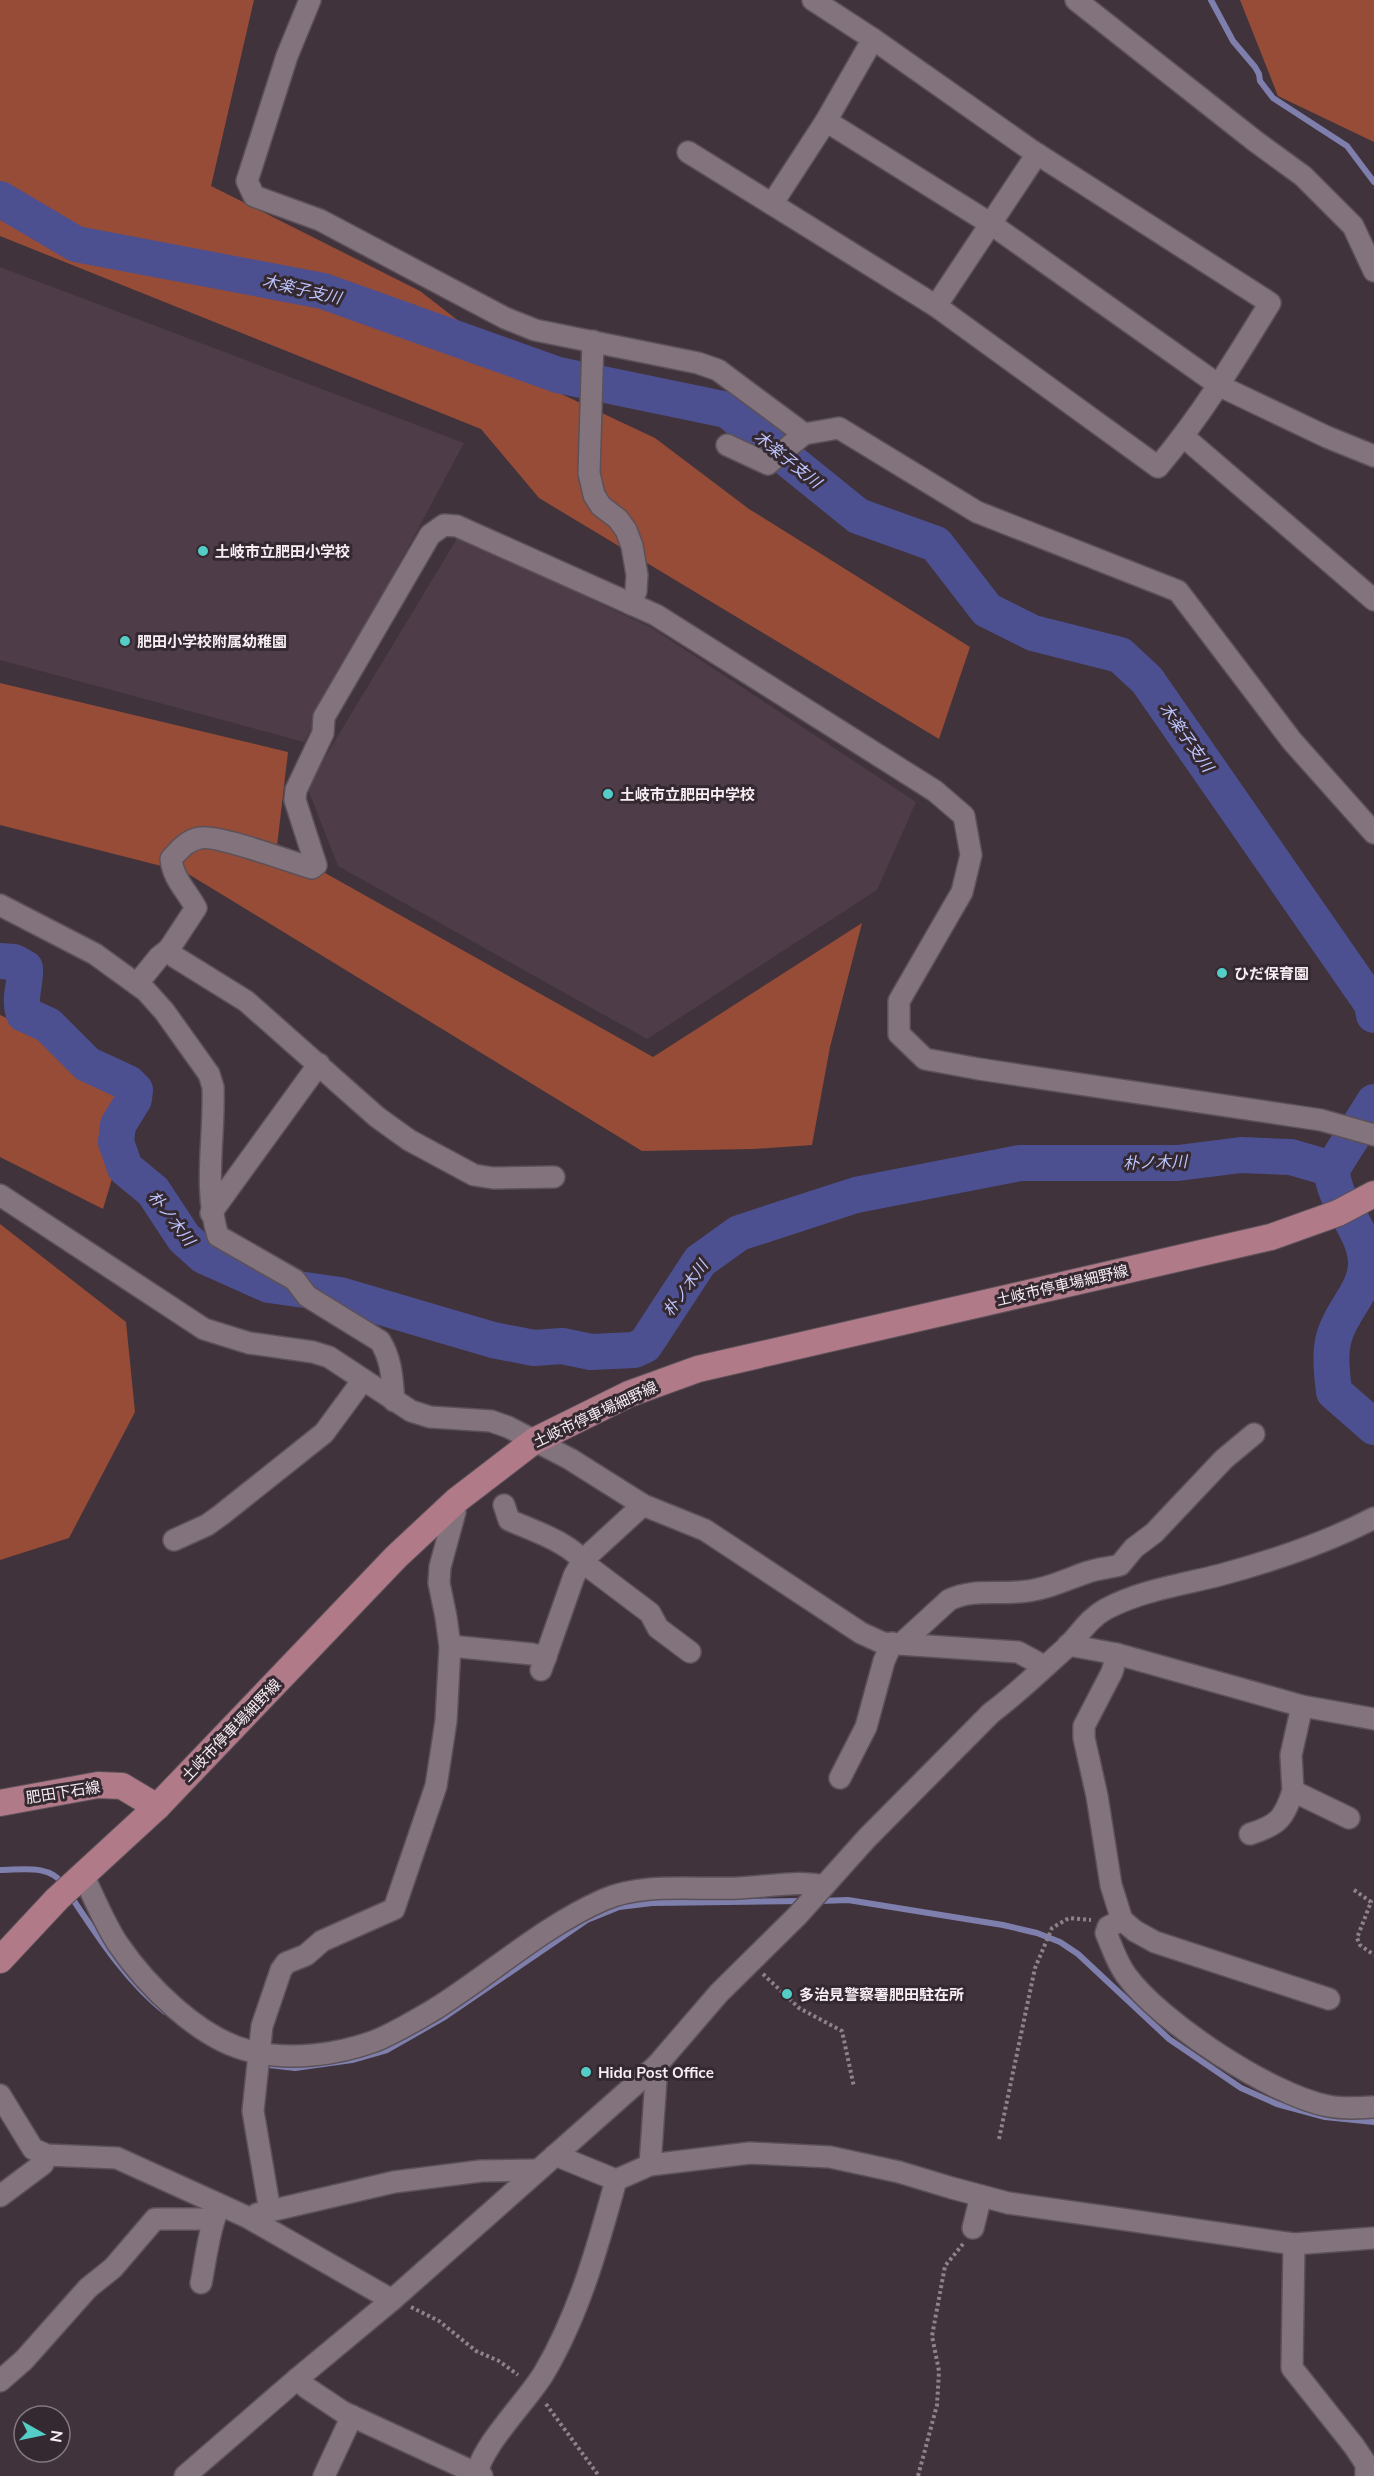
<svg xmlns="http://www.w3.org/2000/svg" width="1374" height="2476" viewBox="0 0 1374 2476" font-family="Mulish,'Noto Sans JP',sans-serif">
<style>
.built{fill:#4e3c48}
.forest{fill:#964c37}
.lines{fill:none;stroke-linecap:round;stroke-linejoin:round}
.stream{stroke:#7f7fae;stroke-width:6}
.river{stroke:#4c5091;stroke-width:36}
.minor-casing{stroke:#5c5159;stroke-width:24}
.major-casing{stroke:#5c5159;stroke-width:28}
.path{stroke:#8e838a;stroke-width:4;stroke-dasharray:3 3;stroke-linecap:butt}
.minor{stroke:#82737d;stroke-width:21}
.major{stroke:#b17a88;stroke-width:26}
.poi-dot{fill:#54cdc7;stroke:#352931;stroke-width:2}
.labels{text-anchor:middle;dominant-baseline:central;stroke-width:6;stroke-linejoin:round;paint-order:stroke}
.poi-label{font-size:15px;font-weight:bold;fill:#f6eef3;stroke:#352931;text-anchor:start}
.street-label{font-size:15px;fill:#f6eef3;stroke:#352931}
.water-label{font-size:16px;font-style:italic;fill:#bec5ff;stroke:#352931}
</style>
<rect width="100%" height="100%" fill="#40333c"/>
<g class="built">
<path d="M0 267 464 443 304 742 0 660Z"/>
<path d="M458 537 652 628 916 802 877 890 647 1039 338 866 307 787Z"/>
</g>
<g class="forest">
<path d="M0 0H254L211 186 420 291 540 384 655 438 749 509 970 647 939 739 539 498 481 429 0 236Z"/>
<path d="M1240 0H1374V142L1278 96Z"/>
<path d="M0 683 288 752 277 846 653 1057 862 923 830 1047 812 1145 753 1149 642 1151 185 872 0 825Z"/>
<path d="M0 1015 142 1078 103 1209 0 1157Z"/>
<path d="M0 1224 126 1322 135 1412 69 1538 0 1560Z"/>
</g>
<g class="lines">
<g class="stream">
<path d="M1211 0 1233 41 1255 67 1259 74 1260 81 1273 98 1347 146 1374 182"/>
<path d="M0 1870C22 1870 49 1864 63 1884"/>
<path d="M70 1895C98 1937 126 1981 165 2012"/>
<path d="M819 1901 848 1900 1003 1925 1037 1933 1060 1942 1078 1954 1169 2039 1241 2088 1277 2104 1325 2117 1374 2122"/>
<path d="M269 2065 295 2068 352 2060 387 2050 443 2018 587 1920 619 1907 652 1903 803 1901"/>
</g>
<g class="river">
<path d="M0 199 76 244 323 291 558 375 727 410 858 516 936 544 987 610 1033 633 1120 655 1147 680 1372 1004 1374 1015"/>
<path d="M0 961 14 962 25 968C26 984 18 999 24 1014L48 1025 87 1064 128 1083 135 1090 134 1099 118 1125 116 1142 125 1168 153 1191 184 1238 204 1256 269 1285 340 1295 493 1340 534 1348 562 1346 591 1352 634 1350 645 1345 700 1261 739 1233 856 1195 1020 1163H1178L1241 1155 1291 1157 1332 1169C1332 1202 1366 1230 1366 1263 1366 1289 1346 1306 1337 1329 1328 1349 1332 1372 1334 1392L1374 1427"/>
<path d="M1332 1169 1374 1102"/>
</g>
<g class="minor-casing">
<g id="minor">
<path d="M310 0 287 56 247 181 254 196 320 220 505 318 535 330 698 363 718 370 804 434 839 428 977 512 1178 591 1292 741 1374 833"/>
<path d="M813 0 873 39"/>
<path d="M1076 0 1255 141 1303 176 1353 226 1374 271"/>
<path d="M873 39 1031 150 1270 303C1235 360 1201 416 1158 467L936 306 772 204 826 121Z"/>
<path d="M826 121 991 224 1220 386 1327 437 1374 456"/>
<path d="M688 152 772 204"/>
<path d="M936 306 1037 154"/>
<path d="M593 341 589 473 594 495 601 506 618 519 626 530 632 546 637 575 636 591 631 604"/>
<path d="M1184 437 1374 600"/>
<path d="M727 445 768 464 804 434"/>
<path d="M0 905 95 954 146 991 164 1011 209 1074 213 1087C215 1137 203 1187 218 1236L295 1280 307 1296 380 1341C392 1360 392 1379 394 1401"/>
<path d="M137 984 159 957 169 949"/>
<path d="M554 1177 493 1178 474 1175 409 1140 377 1117 246 1001 175 957 169 949 196 908C187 891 173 879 171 859 179 850 187 840 200 838 217 834 291 862 312 868L316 865 295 800 296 790 323 733 324 717 430 535 444 525 457 526 656 615 935 791 964 816 971 855 962 892 899 1001V1034L925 1059 979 1069 1321 1120 1374 1135"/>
<path d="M0 1195 204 1329 249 1343 313 1352 329 1357 411 1411 430 1417 491 1421 508 1427 570 1459 643 1505 705 1530 861 1633 883 1643 1018 1652 1044 1666"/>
<path d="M211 1213 319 1064"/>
<path d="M504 1505 509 1520C536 1532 570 1542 589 1567L650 1613 658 1628 690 1652"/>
<path d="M174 1540 207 1525 221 1515 324 1433 363 1380"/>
<path d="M901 1644 949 1600C972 1589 993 1594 1017 1592 1044 1591 1064 1580 1088 1572 1099 1568 1110 1568 1120 1565L1134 1548 1154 1533 1224 1459 1254 1434"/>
<path d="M1068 1645 1117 1654 1302 1706 1374 1719"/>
<path d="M450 1646 532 1654 546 1657"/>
<path d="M1117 1654 1112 1672 1084 1726V1738L1097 1796 1111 1885 1122 1920 1108 1927 1106 1933C1112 1947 1117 1963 1126 1975 1160 2022 1271 2095 1328 2106 1344 2109 1358 2108 1374 2107"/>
<path d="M541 1670 574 1576 583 1560 643 1505"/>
<path d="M1302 1706 1291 1755 1293 1791 1349 1818"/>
<path d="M840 1778 866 1727 884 1661 892 1643"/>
<path d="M1250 1834C1278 1825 1284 1819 1293 1791"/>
<path d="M83 1875C94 1897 104 1923 118 1944 146 1985 199 2039 250 2051 290 2061 336 2055 375 2041 395 2033 416 2020 435 2009 491 1974 542 1927 603 1900 643 1882 695 1890 738 1888 765 1887 796 1880 824 1886"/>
<path d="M1122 1920 1135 1931 1155 1942 1329 1999"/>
<path d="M0 2095 33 2149 47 2155 117 2158 247 2217 392 2300"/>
<path d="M555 2155 616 2180 650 2165 750 2153 830 2157 899 2172 952 2188 1008 2203 1114 2218 1294 2244 1374 2238"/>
<path d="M650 2165 657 2065"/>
<path d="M0 2196 43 2164 47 2155"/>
<path d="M270 2211 253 2111 262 2026 281 1970 286 1963 306 1955 322 1941 394 1909 436 1786 446 1721 450 1646 446 1617 439 1583 440 1567 455 1512 453 1504"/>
<path d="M257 2214 394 2182 481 2171 537 2170"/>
<path d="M973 2228 981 2196"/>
<path d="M1294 2244 1292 2368 1354 2446 1366 2464V2476"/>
<path d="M201 2283C205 2264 210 2222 219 2209"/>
<path d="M297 2379 307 2388 343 2412 482 2476"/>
<path d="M0 2381 24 2360 88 2288 113 2268 155 2219H212"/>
<path d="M185 2476 297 2379 392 2300 657 2065 719 1993 798 1915 867 1838 991 1713C1018 1693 1042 1669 1067 1647 1080 1634 1089 1618 1106 1609 1142 1590 1181 1585 1220 1575 1272 1561 1326 1543 1374 1518"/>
<path d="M324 2476 352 2416"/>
<path d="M477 2476C478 2449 529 2399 544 2373 579 2314 598 2246 616 2180"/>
</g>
</g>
<g class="major-casing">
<g id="major">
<path d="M0 1803 98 1785 122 1786 157 1807"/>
<path d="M0 1960 57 1899 157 1807 396 1557 457 1500 534 1441 629 1394 698 1369 1271 1237 1338 1213 1374 1194"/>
</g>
</g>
<g class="path">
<path d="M1354 1890 1371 1902 1357 1938 1360 1945 1374 1955"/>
<path d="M763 1974 799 2008 842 2031 854 2087"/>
<path d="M999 2139 1035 1968 1052 1928 1069 1918 1091 1920"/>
<path d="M411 2307 439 2321 476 2351 499 2361 518 2375"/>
<path d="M546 2404 599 2476"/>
<path d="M918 2476 937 2405 939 2371 932 2336 945 2266 963 2244"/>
</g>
<use href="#minor" class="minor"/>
<use href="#major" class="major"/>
</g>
<g class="poi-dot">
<circle cx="203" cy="551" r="6"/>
<circle cx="125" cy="641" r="6"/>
<circle cx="608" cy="794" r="6"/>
<circle cx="1222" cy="973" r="6"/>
<circle cx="787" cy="1994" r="6"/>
<circle cx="586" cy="2072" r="6"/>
</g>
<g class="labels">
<g class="poi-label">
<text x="215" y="551">土岐市立肥田小学校</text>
<text x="137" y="641">肥田小学校附属幼稚園</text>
<text x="620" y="794">土岐市立肥田中学校</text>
<text x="1234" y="973">ひだ保育園</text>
<text x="799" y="1994">多治見警察署肥田駐在所</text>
<text x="598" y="2072">Hida Post Office</text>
</g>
<g class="street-label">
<text transform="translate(1062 1285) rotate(-13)">土岐市停車場細野線</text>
<text transform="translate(595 1414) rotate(-25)">土岐市停車場細野線</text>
<text transform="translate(231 1730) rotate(-46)">土岐市停車場細野線</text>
<text transform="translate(63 1792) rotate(-9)">肥田下石線</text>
</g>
<g class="water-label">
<text transform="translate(302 289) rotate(13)">木楽子支川</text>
<text transform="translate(788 459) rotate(39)">木楽子支川</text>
<text transform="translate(1187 737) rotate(55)">木楽子支川</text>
<text transform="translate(1155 1162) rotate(-2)">朴ノ木川</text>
<text transform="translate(172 1218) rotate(52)">朴ノ木川</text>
<text transform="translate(685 1288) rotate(-54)">朴ノ木川</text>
</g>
</g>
<g transform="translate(42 2434) rotate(99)"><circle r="28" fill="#352931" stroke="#82787f" stroke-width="1.5"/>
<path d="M0-4.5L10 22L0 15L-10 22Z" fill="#54cdc7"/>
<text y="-9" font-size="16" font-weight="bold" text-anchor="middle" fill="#f6eef3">N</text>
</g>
</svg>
